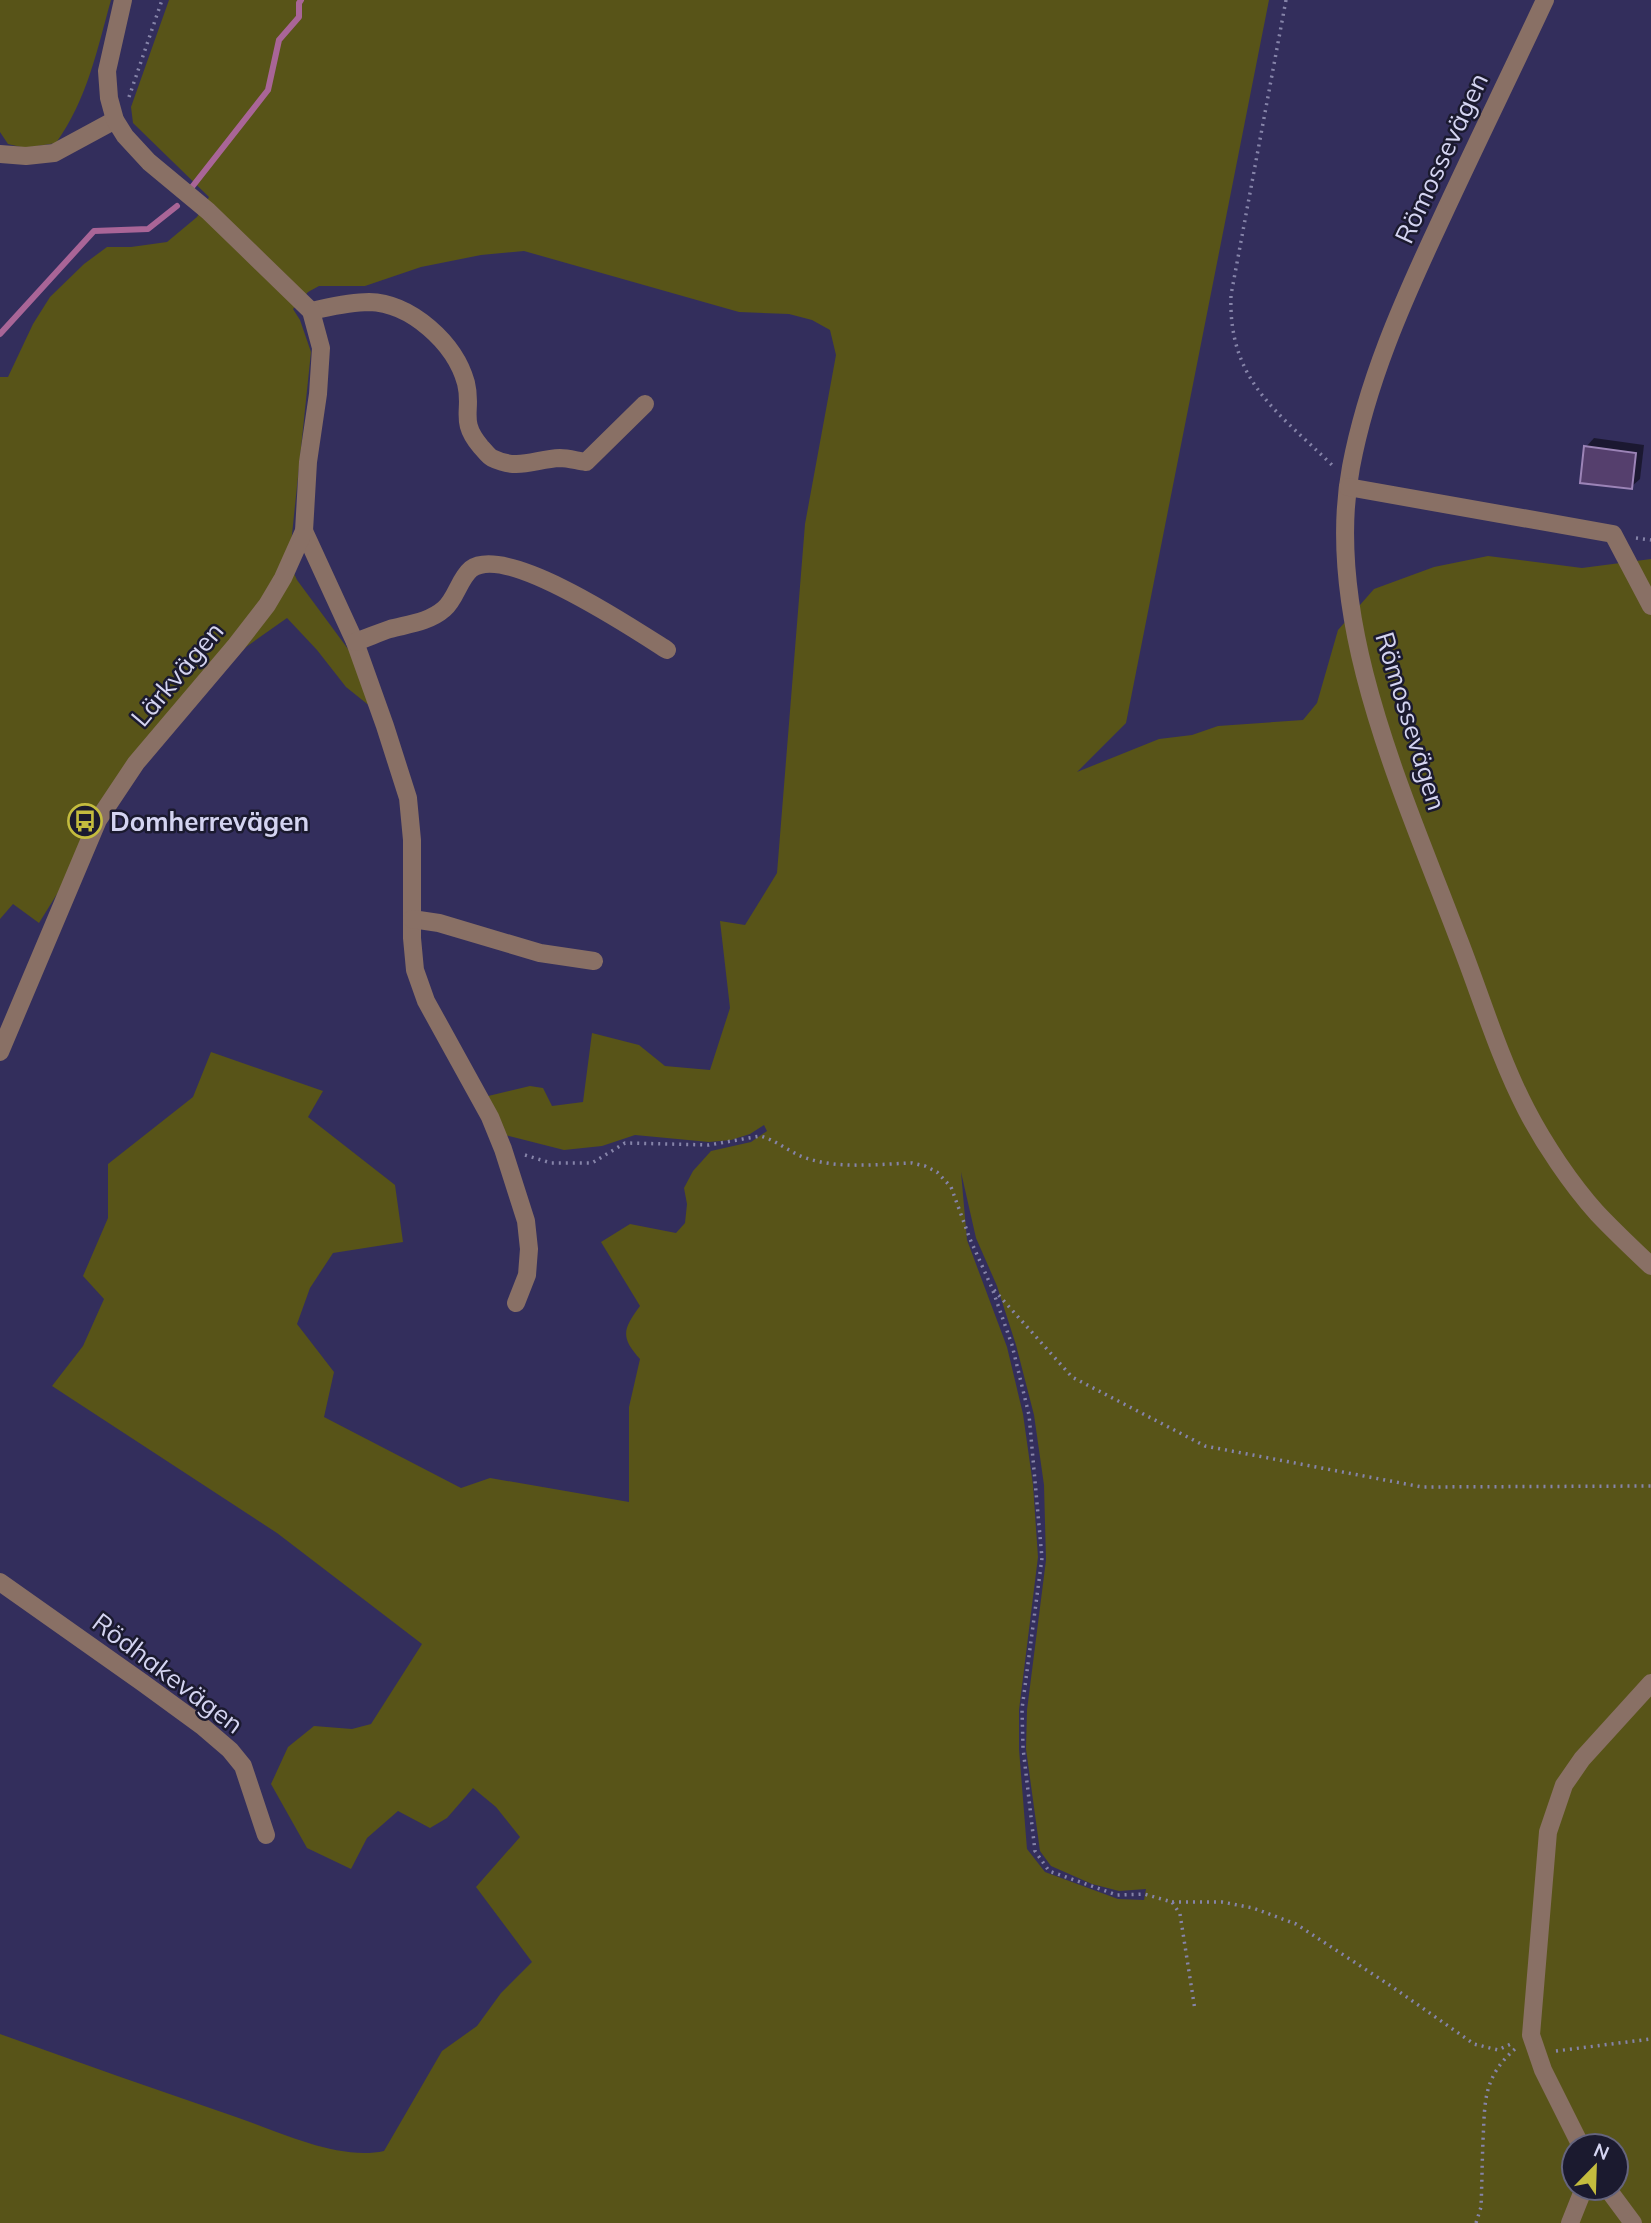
<svg xmlns="http://www.w3.org/2000/svg" width="1651" height="2223" viewBox="0 0 1651 2223" font-family="Mulish,sans-serif">
<style>
.green{fill:#585418;fill-rule:evenodd}
.shadow{fill:#0007}
.lines{fill:none;stroke-linecap:round;stroke-linejoin:round}
.stream{stroke:#a96597;stroke-width:6}
.building{fill:#553f6d;stroke:#9c84b7;stroke-width:2}
.path{stroke:#8684a9;stroke-width:3.5;stroke-dasharray:2 5;stroke-linecap:butt}
.minor{stroke:#897065;stroke-width:18}
.labels{text-anchor:middle;dominant-baseline:central;stroke-width:5;stroke-linejoin:round;paint-order:stroke}
.street-label{font-size:26px;fill:#d4d4f1;stroke:#1b1a2f}
.poi-label{font-size:26px;font-weight:bold;fill:#d4d4f1;stroke:#1b1a2f;text-anchor:start}
</style>
<rect width="100%" height="100%" fill="#332e5c"/>
<g class="green">
<path d="M0 0H111C97 50 87 100 56 143L25 148 8 144 0 132Z"/>
<path d="M169 0H1269L1126 723 1077 772 1159 739 1192 735 1218 726 1303 720 1317 703 1338 630 1374 589 1434 567 1488 556 1582 568 1651 559V2223H0V2034C78 2062 157 2090 236 2117 279 2132 339 2161 384 2151L442 2051 477 2026 501 1993 532 1962 476 1887 520 1837 496 1807 473 1788 447 1818 430 1828 398 1811 367 1838 351 1869 307 1848 271 1784 288 1747 314 1726 352 1729 371 1724 422 1644 277 1533 52 1386 83 1346 104 1299 83 1276 108 1218V1164L193 1097 211 1052 323 1091 308 1117 395 1185 403 1242 333 1253 310 1288 297 1324 334 1372 324 1417 461 1488 490 1478 629 1502V1407L640 1359C620 1337 623 1329 640 1306L601 1242 630 1224 676 1233 685 1223 687 1204 684 1188 693 1171 711 1151 751 1142 767 1131 764 1125 750 1134 731 1140 709 1142 635 1135 602 1146 564 1150 501 1134 484 1097 530 1086 543 1088 552 1106 583 1102 592 1033 639 1045 665 1066 710 1070 730 1008 720 921 745 925 777 873 805 524 836 355 830 330 812 320 789 314 739 312 524 251 481 255 421 267 365 286H319L308 292 293 309 300 320 311 352 291 544 286 556 297 580 351 653 371 707 346 687 317 650 287 618 246 647 144 754 39 923 13 904 0 919V377H8L33 324 50 297 84 264 107 247H131L167 242 197 217 209 197 133 123 131 107ZM961 1172 976 1238 997 1286 1016 1345 1034 1415 1044 1485 1046 1560 1027 1710 1026 1749 1040 1851 1051 1866 1092 1884 1119 1891 1146 1889 1144 1900 1118 1899 1045 1872 1027 1849 1019 1749V1710L1038 1557 1033 1485 1023 1414 1007 1347 967 1240ZM1574 2146H1616V2188H1574Z"/>
</g>
<path class="shadow" d="M1594 438 1644 445 1640 479 1631 487 1586 447Z"/>
<g class="lines">
<g class="stream">
<path d="M192 187 268 90 279 40 299 17V3L301 0"/>
<path d="M0 334 94 231 148 229 177 206"/>
</g>
</g>
<path class="building" d="M1584 446 1636 453 1632 489 1580 483Z"/>
<g class="lines">
<g class="path">
<path d="M1286 0 1231 295C1228 381 1277 411 1333 466"/>
<path d="M129 97 162 0"/>
<path d="M1636 538 1651 540"/>
<path d="M525 1155 551 1163H592L625 1143 709 1145 760 1136C777 1140 791 1154 809 1159 841 1169 879 1164 912 1163L925 1166 937 1172 951 1187 970 1239 992 1288 1012 1345 1029 1415 1042 1558 1022 1709 1023 1748 1035 1851 1049 1871 1117 1895 1144 1894 1172 1902 1180 1914 1195 2010"/>
<path d="M994 1290 1072 1377 1205 1446 1422 1487 1651 1486"/>
<path d="M1172 1902H1222L1253 1908 1296 1924 1391 1986 1474 2044 1498 2050 1513 2043"/>
<path d="M1556 2051 1651 2039"/>
<path d="M1476 2223 1481 2207C1482 2185 1482 2163 1483 2141 1485 2100 1483 2077 1516 2048"/>
</g>
<g class="minor">
<path d="M1545 0C1510 75 1473 150 1438 226 1402 303 1367 382 1351 467 1322 619 1404 795 1457 935 1480 993 1498 1055 1526 1109 1544 1144 1571 1184 1597 1213 1614 1231 1633 1249 1651 1266"/>
<path d="M0 154 26 156 54 153 115 120"/>
<path d="M311 311C330 307 349 302 369 302 411 303 455 343 466 383 473 411 458 420 481 447 485 451 488 456 492 458 518 471 535 459 560 458 568 458 578 461 586 462L645 404"/>
<path d="M1348 487 1613 534 1651 606"/>
<path d="M304 531 355 642 385 726 408 798 412 840V938L415 970 426 1001 490 1117 503 1149 526 1221 529 1249 527 1275 516 1303"/>
<path d="M355 642C367 638 378 633 390 629 409 624 429 622 444 609 456 599 459 579 471 569 506 543 634 629 667 650"/>
<path d="M412 919 439 923 540 953 594 961"/>
<path d="M0 1052 98 820 136 763 236 645 267 605 283 578 304 531 308 462 318 394 321 348 311 311 208 211 149 162 125 136 115 120 109 98 107 71 123 0"/>
<path d="M0 1582 143 1683 202 1726 230 1750 243 1766 266 1835"/>
<path d="M1581 2146 1543 2070 1531 2035 1548 1832 1564 1785 1582 1759 1651 1683"/>
<path d="M1607 2188 1633 2223"/>
<path d="M1570 2223 1584 2188"/>
</g>
</g>
<defs>
<g id="bus-ring" transform="scale(1.75)"><circle r="9.5" fill="#1b1a2f" stroke="#c4bc3e" stroke-width="1.5"/><path d="M-5-6H5V4H4V6H2V4H-2V6H-4V4H-5ZM-3.5-4V0h7V-4ZM-3.5 1.2v1.5H-2V1.2ZM2 1.2v1.5H3.5V1.2Z" fill="#c4bc3e"/></g>
</defs>
<g fill-rule="evenodd">
<use href="#bus-ring" x="85" y="821"/>
</g>
<g class="labels">
<g class="street-label">
<text transform="translate(1441 158) rotate(-65)">Römossevägen</text>
<text transform="translate(177 674) rotate(-50)">Lärkvägen</text>
<text transform="translate(1411 721) rotate(73)">Römossevägen</text>
<text transform="translate(168 1673) rotate(37)">Rödhakevägen</text>
</g>
<g class="poi-label">
<text x="110" y="821">Domherrevägen</text>
</g>
</g>
<g transform="translate(1595 2167) rotate(23)"><circle r="33" fill="#1b1a2f" stroke="#65647d" stroke-width="2"/>
<path d="M0-5L12 26L0 18L-12 26Z" fill="#c4bc3e"/>
<text y="-10" font-size="19" font-weight="bold" text-anchor="middle" fill="#d4d4f1">N</text>
</g>
</svg>
